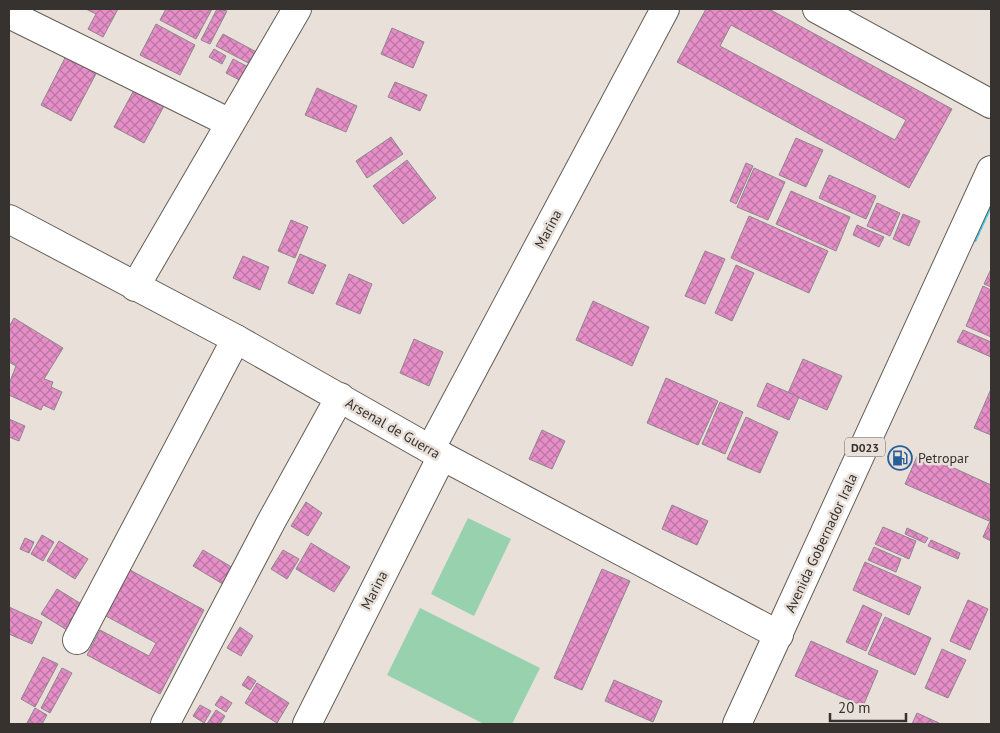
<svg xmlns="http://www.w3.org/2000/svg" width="1000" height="733" viewBox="0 0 1000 733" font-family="'PT Sans',sans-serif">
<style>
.garden{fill:#97d1ae}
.water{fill:url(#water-rules)}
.building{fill:url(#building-cross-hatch);stroke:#90878d;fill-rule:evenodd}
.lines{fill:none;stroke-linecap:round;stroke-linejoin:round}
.minor-casing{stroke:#655e58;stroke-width:30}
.major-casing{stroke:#655e58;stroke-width:30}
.minor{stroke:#fff;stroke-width:28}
.major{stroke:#fff;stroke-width:28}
.labels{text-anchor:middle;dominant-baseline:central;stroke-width:5;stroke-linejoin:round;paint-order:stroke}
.shield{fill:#e8e0d9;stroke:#6b6662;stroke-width:1}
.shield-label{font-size:12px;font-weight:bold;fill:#35322f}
.street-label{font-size:14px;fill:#35322f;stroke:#e8e0d9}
.poi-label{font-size:14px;fill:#35322f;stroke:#e8e0d9;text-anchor:start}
</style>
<defs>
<pattern id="water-rules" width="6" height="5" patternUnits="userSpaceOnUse" patternTransform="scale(1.25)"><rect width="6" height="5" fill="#40d1f5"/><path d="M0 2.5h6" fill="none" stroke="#39b4d2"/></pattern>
<pattern id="building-cross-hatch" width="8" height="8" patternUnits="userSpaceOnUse" patternTransform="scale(1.25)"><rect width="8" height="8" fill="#e68ec8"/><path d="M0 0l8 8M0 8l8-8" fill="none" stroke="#bb75a3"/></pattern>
</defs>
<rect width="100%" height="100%" fill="#e8e0d9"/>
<g class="garden">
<path d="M468 518 511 539 474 616 431 594Z"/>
<path d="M420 608 540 668 512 724H484L387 675Z"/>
</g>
<path class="water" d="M991 201V209L976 242 973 241Z"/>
<g class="building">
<path d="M86 9H118L103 37 88 29 96 14Z"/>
<path d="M166 9H212L196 39 160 20Z"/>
<path d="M217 9 227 11 210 44 201 40Z"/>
<path d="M706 9H769L952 109 909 188 677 62ZM731 25 906 120 895 140 720 46Z"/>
<path d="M156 24 195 45 180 75 140 55Z"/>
<path d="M392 28 424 42 413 68 381 54Z"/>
<path d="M223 34 262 55 256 67 216 46Z"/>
<path d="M214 49 226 56 222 64 209 57Z"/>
<path d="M67 54 98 70 71 121 41 105Z"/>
<path d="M233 59 252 69 245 83 226 73Z"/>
<path d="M395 82 427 95 420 111 388 97Z"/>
<path d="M317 88 357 106 346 132 305 115Z"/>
<path d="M134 90 164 106 144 143 114 127Z"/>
<path d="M391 137 403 154 367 178 356 161Z"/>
<path d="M796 138 823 150 806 187 779 175Z"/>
<path d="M407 160 436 198 403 224 373 186Z"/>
<path d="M746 163 753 166 736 204 730 201Z"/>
<path d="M754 168 785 182 768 220 737 207Z"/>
<path d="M829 175 876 196 866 219 819 198Z"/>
<path d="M791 191 850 217 836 251 776 224Z"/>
<path d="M877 203 900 213 890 236 867 226Z"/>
<path d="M903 214 920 221 909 246 893 239Z"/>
<path d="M749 216 828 251 809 293 731 258Z"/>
<path d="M291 220 308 227 295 258 278 251Z"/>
<path d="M857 225 884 237 879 247 853 235Z"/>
<path d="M705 251 725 259 705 304 685 296Z"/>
<path d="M300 254 326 265 313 294 288 283Z"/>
<path d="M243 256 269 267 260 290 233 278Z"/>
<path d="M736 265 754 273 732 321 715 313Z"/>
<path d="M991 269V287L984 284Z"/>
<path d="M349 274 372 284 360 314 336 304Z"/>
<path d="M983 286 991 290V337L966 326Z"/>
<path d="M593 301 649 327 632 366 576 340Z"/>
<path d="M14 318 63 348 44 379 53 382 51 387 62 392 54 410 43 405 41 410 9 395V384L16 366 9 362V327Z"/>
<path d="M963 330 991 342V357L957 342Z"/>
<path d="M414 339 443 352 429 386 400 373Z"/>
<path d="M803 359 842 376 827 410 788 393Z"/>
<path d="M666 378 718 401 698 445 647 423Z"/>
<path d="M767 383 799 397 789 420 757 406Z"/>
<path d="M991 389V435L974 428Z"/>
<path d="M720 402 743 412 725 454 702 444Z"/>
<path d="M746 417 778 432 760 473 727 459Z"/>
<path d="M9 419 25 426 19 441 9 437Z"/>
<path d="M542 430 565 441 552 469 529 459Z"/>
<path d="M919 452 991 485V516L989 521 905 484Z"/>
<path d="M306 502 322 513 308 536 291 526Z"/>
<path d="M672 505 708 521 697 545 662 529Z"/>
<path d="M991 519V541L983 537Z"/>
<path d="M883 527 916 541 909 559 875 544Z"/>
<path d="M907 528 928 538 925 543 905 534Z"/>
<path d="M42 535 54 542 43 561 31 554Z"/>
<path d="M25 538 34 542 29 553 20 549Z"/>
<path d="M931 540 960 553 958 559 928 546Z"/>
<path d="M59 541 88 559 75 579 47 561Z"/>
<path d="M311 543 350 567 334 592 296 569Z"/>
<path d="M874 547 901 559 896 572 868 560Z"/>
<path d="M203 550 235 569 226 586 193 566Z"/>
<path d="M283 550 299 559 287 579 271 569Z"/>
<path d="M865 562 921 587 909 615 853 590Z"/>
<path d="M602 569 630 581 582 690 554 678Z"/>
<path d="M130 570 204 610 160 694 87 655 100 630 149 656 156 643 106 616Z"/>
<path d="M57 589 83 605 67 630 41 614Z"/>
<path d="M968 600 988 609 970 650 950 641Z"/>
<path d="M863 605 882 614 866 651 846 642Z"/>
<path d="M9 607 42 622 32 644 9 634Z"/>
<path d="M885 617 931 638 915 675 868 654Z"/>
<path d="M240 627 253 636 241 656 227 648Z"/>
<path d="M811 641 878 671 863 706 795 676Z"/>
<path d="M942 649 966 660 948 698 925 688Z"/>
<path d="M43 657 58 664 35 707 21 699Z"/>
<path d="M62 668 72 673 50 713 41 708Z"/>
<path d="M248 676 256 681 250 690 242 685Z"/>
<path d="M614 680 662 701 653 722 605 701Z"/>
<path d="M257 683 289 703 277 723 245 703Z"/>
<path d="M221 696 232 703 226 712 215 705Z"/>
<path d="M200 705 211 711 204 723 193 716Z"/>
<path d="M35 708 47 715 42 724 27 723Z"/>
<path d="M216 710 225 716 220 724H207Z"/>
<path d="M917 713 939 723 938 724H912Z"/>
</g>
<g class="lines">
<g class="minor-casing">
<g id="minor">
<path d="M817 9 991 104"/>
<path d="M9 14 230 123"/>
<path d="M9 219 236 339 442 456 779 635"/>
<path d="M135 287 297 9"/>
<path d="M431 448 665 9"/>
<path d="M77 640 236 339"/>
<path d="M165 724 271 522 340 397"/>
<path d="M307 724 442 456"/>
</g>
</g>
<g class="major-casing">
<path id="major" d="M737 724 991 170"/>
</g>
<use href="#minor" class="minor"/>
<use href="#major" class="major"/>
</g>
<defs>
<g id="fuel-ring" transform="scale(1.25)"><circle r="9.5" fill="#e8e0d9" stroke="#275f97" stroke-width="1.5"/><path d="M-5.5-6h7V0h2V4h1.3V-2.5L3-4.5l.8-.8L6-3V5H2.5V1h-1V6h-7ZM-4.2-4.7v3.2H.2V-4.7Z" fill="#275f97"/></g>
</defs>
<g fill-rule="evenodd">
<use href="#fuel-ring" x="900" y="458"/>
</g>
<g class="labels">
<rect class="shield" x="845" y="437.5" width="40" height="19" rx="4"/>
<g class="shield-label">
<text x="865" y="447">D023</text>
</g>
<g class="street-label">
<text transform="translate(548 229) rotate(-62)">Marina</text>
<text transform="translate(393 428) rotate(30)">Arsenal de Guerra</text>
<text transform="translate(821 543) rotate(-65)">Avenida Gobernador Irala</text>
<text transform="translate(374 590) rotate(-63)">Marina</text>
</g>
<g class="poi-label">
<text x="918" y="458">Petropar</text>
</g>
</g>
<rect width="1000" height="733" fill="none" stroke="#35322f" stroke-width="20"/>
<path d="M830 713v8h76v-8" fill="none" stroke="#35322f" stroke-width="2.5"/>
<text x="838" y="713" font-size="15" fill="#35322f" stroke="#e8e0d9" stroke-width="4" paint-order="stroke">20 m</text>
</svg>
